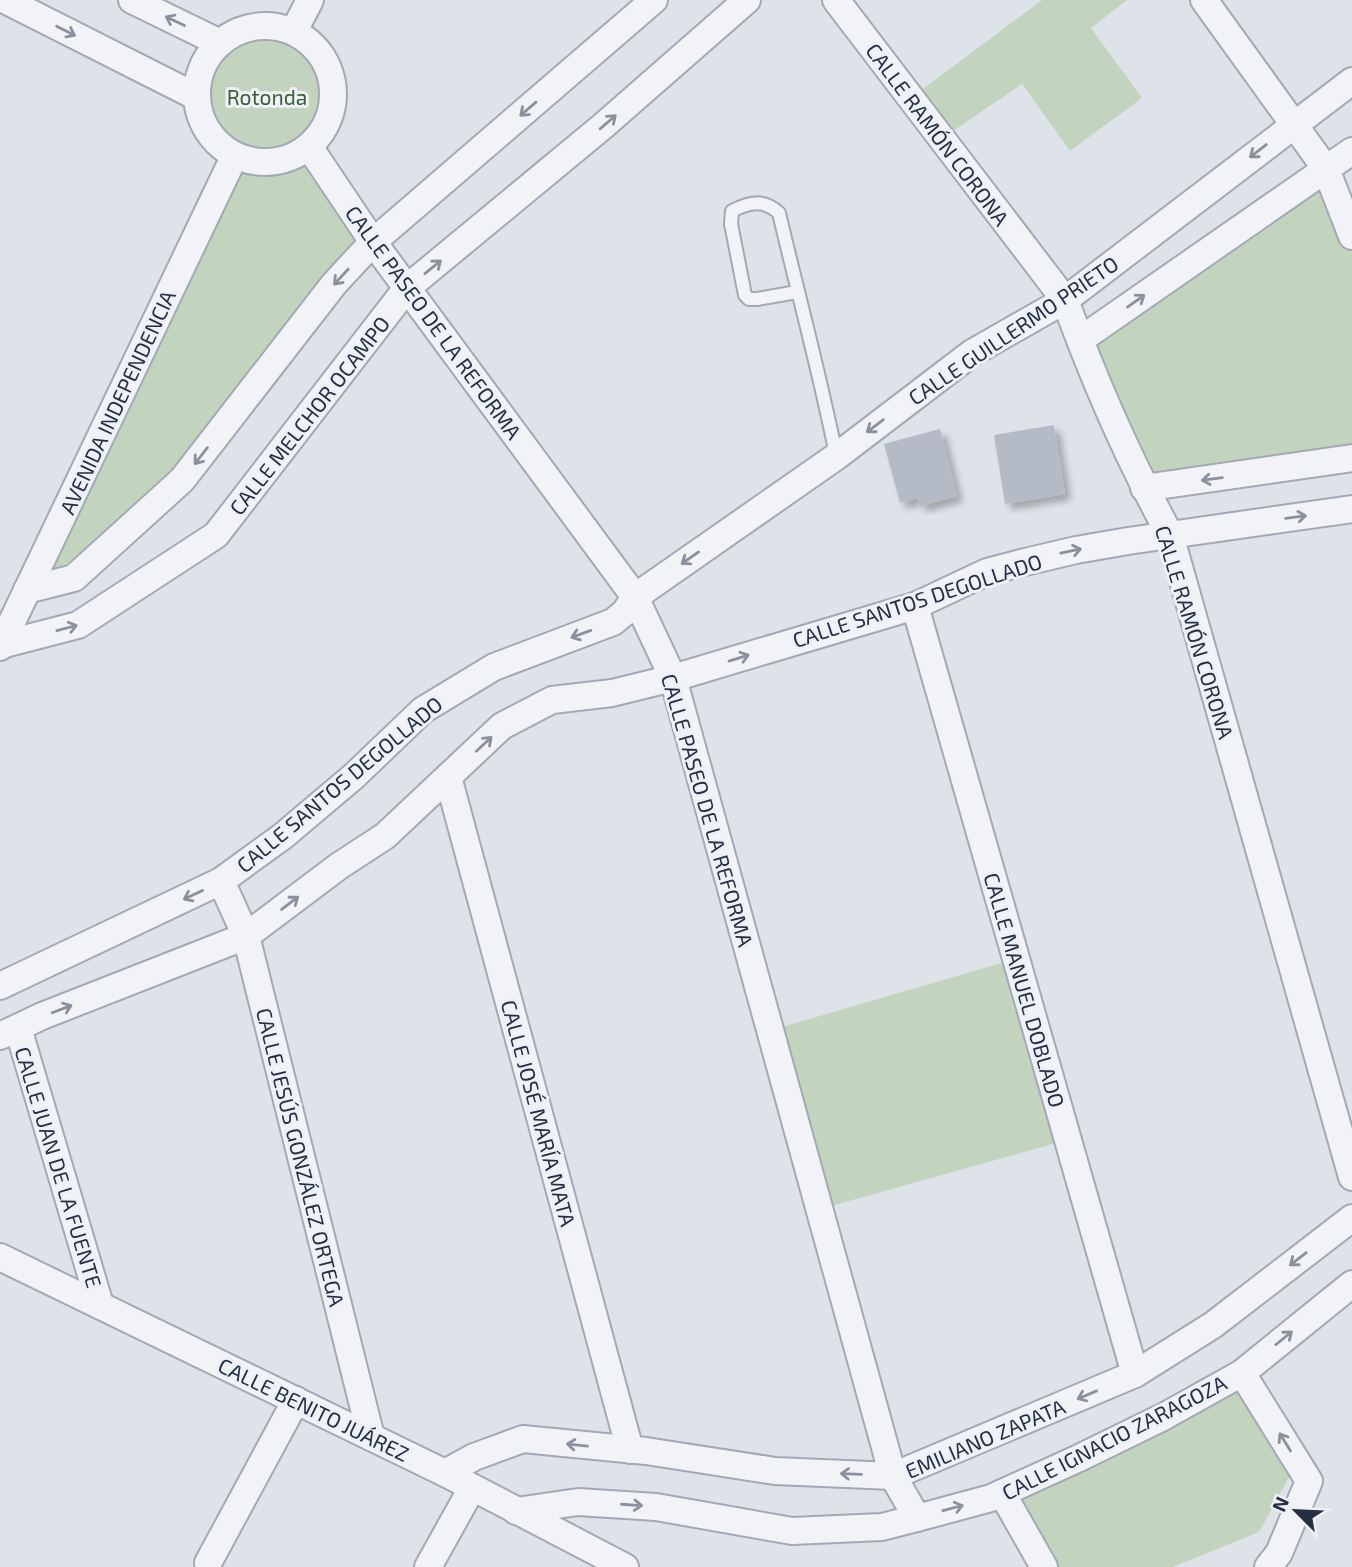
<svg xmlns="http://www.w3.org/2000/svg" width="1352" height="1567" viewBox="0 0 1352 1567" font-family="'Exo 2',sans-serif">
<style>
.green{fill:#c3d4be}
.building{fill:#b4bbc7;filter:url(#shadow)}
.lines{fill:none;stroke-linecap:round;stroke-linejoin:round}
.lane-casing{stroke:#a3a9b4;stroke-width:16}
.street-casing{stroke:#a3a9b4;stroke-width:30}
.lane{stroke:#f1f3f7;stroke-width:12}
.street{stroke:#f1f3f7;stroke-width:26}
.oneway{stroke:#8b919c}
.labels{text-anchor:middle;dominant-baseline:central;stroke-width:6;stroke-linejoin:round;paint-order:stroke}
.park-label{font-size:21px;fill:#395f31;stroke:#edf1f7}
.street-label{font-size:21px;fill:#252f42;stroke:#edf1f7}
</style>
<defs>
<filter id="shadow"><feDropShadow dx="6" dy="6" stdDeviation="3.5" flood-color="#0004"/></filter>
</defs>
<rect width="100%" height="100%" fill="#dee2e9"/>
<g class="green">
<path d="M1042 0H1127L1091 28 1142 98 1070 151 1022 84 950 133 920 91Z"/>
<path d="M259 29 278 34 304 44 315 52 329 71 328 119 313 138 297 150 278 158H258L237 154 211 129 202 109 201 82 208 66 220 47Z"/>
<path d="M310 157 372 243 258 378 115 536 40 579 234 162 279 166Z"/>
<path d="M1326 169 1352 236V459L1144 488 1080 340Z"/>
<path d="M1005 962 1060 1142 831 1206 782 1027Z"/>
<path d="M1238 1385 1289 1477 1259 1532 1173 1567H1052L1012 1496Z"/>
</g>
<g class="building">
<path d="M1054 425 1065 494 1005 504 994 435Z"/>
<path d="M940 429 957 496 920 506 918 498 900 503 884 444Z"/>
</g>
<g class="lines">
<g class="lane-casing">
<path id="lane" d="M797 292 757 299H749L745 295 731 224 732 211C749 202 764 199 779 213 798 294 820 374 836 455"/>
</g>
<g class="street-casing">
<g id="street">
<path d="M5 0 195 96"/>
<path d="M132 0 218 42"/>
<path d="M836 0 1065 300C1094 380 1129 460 1170 535L1352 1177"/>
<path d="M1204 0 1326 169 1352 236"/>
<circle cx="265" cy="94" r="68"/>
<path d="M294 31 310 0"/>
<path d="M310 148 373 242 635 597 673 678 893 1476 917 1518"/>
<path d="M1080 340 1352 151"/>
<path d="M1144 488 1352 458"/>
<path d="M27 590 74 578 182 480 334 284 373 242 654 0"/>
<path d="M915 606 1135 1374"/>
<path d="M1 645 78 625 216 535 407 288 603 126 747 0"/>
<path d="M0 647 234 157"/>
<path d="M448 777 630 1450"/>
<path d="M221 881 246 936 371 1437"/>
<path d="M0 986 221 881 283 836 354 776 423 710 494 667 613 622 625 612 635 597 837 456 972 353 1065 300 1352 81"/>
<path d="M18 1028 100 1305"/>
<path d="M0 1036 42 1016 246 936 339 866 385 836 502 726 552 700 612 693 673 678 915 606 987 572 1021 563 1076 550 1128 541 1352 509"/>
<path d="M0 1257 445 1473 625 1567"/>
<path d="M1242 1373 1309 1481 1279 1553 1268 1567"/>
<path d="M445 1473 474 1457 523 1439 646 1451 775 1471 893 1476 1135 1374 1213 1325 1352 1218"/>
<path d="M1002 1493 1044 1567"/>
<path d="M516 1511 578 1502 656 1507 792 1531 882 1527 917 1518 991 1498 1077 1459 1163 1417 1242 1373 1352 1284"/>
<path d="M208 1563 296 1400"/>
<path d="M428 1567 472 1488"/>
</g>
</g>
<use href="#lane" class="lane"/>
<use href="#street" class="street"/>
</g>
<defs><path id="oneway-shaft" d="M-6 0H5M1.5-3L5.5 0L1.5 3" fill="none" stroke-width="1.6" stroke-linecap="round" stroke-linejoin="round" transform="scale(1.75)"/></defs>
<g class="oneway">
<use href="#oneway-shaft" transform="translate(175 21) rotate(-154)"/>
<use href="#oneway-shaft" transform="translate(66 31) rotate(27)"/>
<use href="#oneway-shaft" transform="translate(528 109) rotate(139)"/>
<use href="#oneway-shaft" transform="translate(608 122) rotate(-41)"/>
<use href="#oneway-shaft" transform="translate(1258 151) rotate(142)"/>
<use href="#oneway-shaft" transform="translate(433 267) rotate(-39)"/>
<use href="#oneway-shaft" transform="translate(341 277) rotate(133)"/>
<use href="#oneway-shaft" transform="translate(1136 301) rotate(-35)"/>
<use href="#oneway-shaft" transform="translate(875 426) rotate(143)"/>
<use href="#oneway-shaft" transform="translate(201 456) rotate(128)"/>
<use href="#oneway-shaft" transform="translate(1212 479) rotate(172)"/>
<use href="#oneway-shaft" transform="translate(1296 517) rotate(-8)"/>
<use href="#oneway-shaft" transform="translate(1071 551) rotate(-12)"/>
<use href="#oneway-shaft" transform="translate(690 558) rotate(145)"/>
<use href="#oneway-shaft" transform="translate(67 628) rotate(-15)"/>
<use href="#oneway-shaft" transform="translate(581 634) rotate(160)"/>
<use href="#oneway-shaft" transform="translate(739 658) rotate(-17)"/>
<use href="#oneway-shaft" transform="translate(484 744) rotate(-43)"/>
<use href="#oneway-shaft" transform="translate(193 895) rotate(155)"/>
<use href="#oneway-shaft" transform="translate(290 903) rotate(-37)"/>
<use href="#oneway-shaft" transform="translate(62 1009) rotate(-21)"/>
<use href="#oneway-shaft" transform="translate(1298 1259) rotate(142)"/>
<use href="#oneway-shaft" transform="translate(1284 1338) rotate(-39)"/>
<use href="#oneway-shaft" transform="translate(1087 1395) rotate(157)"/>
<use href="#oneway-shaft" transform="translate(1285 1442) rotate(-122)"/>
<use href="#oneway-shaft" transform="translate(577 1445) rotate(-174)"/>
<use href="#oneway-shaft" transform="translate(851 1474) rotate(-178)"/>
<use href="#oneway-shaft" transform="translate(632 1505) rotate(4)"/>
<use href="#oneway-shaft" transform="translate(953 1508) rotate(-15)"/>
</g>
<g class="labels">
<g class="park-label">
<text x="267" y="96">Rotonda</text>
</g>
<g class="street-label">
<text transform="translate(938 134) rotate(53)">CALLE RAMÓN CORONA</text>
<text transform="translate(434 322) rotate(54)">CALLE PASEO DE LA REFORMA</text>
<text transform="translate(1013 330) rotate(-34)">CALLE GUILLERMO PRIETO</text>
<text transform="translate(117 402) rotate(-65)">AVENIDA INDEPENDENCIA</text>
<text transform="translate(309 415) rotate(-52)">CALLE MELCHOR OCAMPO</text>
<text transform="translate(917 600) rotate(-18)">CALLE SANTOS DEGOLLADO</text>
<text transform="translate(1195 632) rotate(73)">CALLE RAMÓN CORONA</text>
<text transform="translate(339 784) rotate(-40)">CALLE SANTOS DEGOLLADO</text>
<text transform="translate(708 810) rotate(74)">CALLE PASEO DE LA REFORMA</text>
<text transform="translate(1025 990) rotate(74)">CALLE MANUEL DOBLADO</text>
<text transform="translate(539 1113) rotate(75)">CALLE JOSÉ MARÍA MATA</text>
<text transform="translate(301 1157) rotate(76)">CALLE JESÚS GONZÁLEZ ORTEGA</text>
<text transform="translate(59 1167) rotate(73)">CALLE JUAN DE LA FUENTE</text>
<text transform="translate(314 1409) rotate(26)">CALLE BENITO JUÁREZ</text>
<text transform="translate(1114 1437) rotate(-27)">CALLE IGNACIO ZARAGOZA</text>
<text transform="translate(985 1438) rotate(-23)">EMILIANO ZAPATA</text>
</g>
</g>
<g transform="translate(1296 1511) rotate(294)" stroke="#edf1f7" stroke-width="5" paint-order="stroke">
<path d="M0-5L12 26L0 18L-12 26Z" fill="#252f42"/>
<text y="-10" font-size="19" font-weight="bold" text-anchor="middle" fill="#252f42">N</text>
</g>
</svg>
